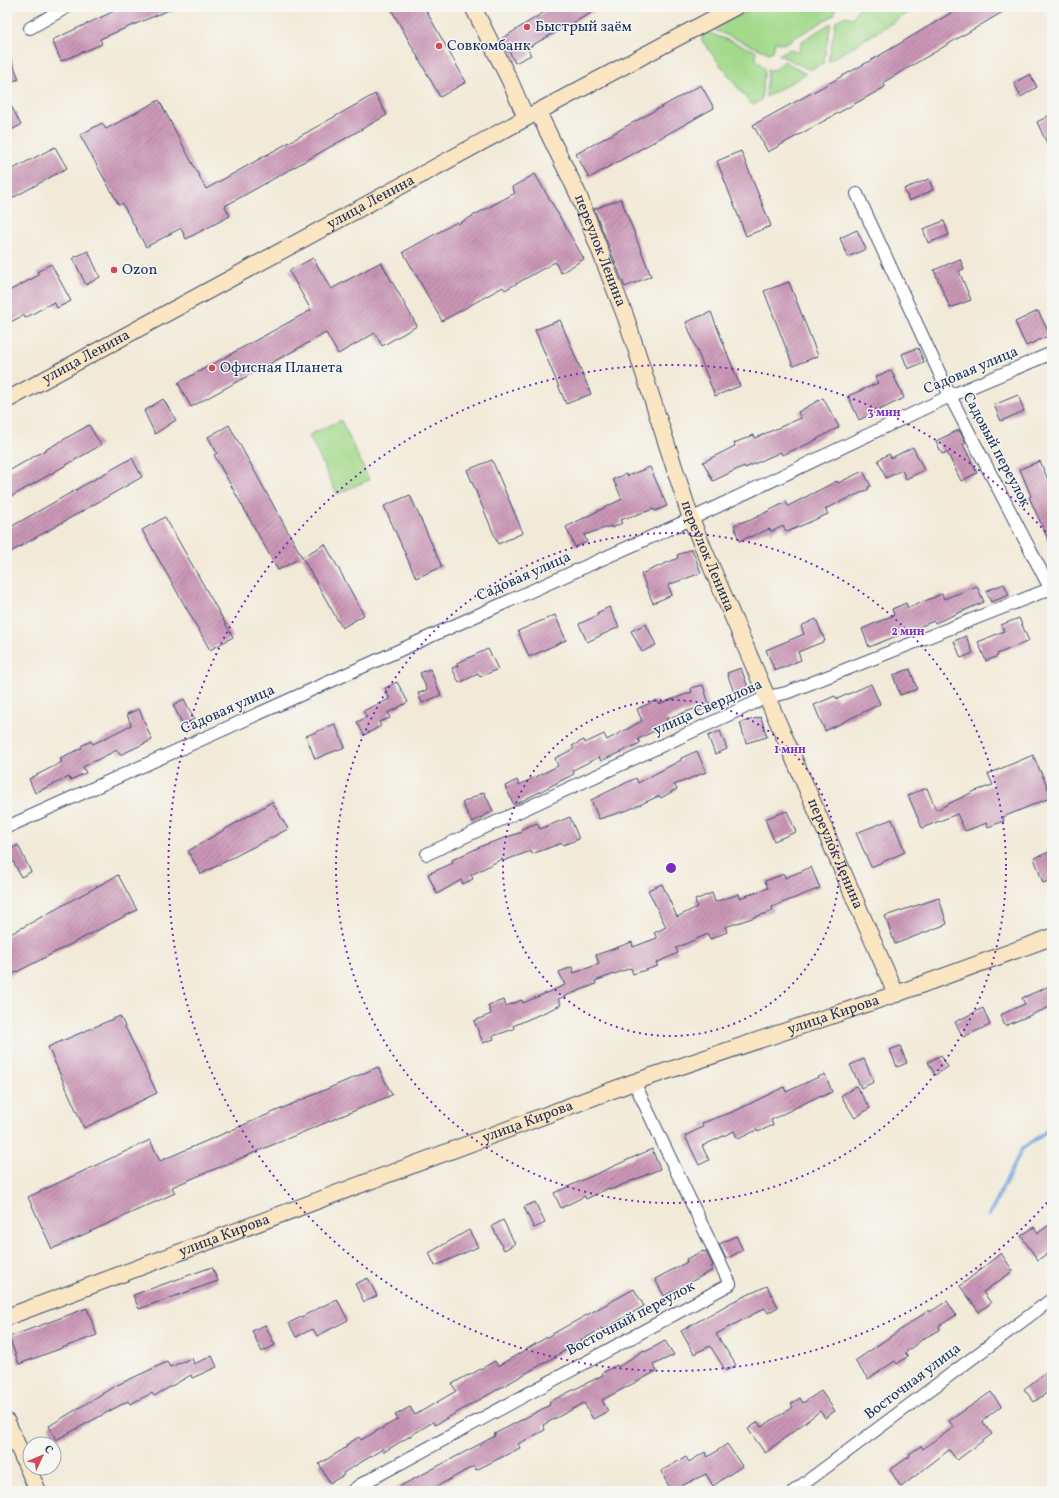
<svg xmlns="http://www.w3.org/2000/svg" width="1059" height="1498" viewBox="0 0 1059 1498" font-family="Vollkorn,serif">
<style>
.grass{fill:#a2d98a;stroke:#5e8474}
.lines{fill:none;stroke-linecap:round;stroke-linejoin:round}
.stream{stroke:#75a5df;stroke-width:4}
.building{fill:url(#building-hatch)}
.street-casing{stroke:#3b4b70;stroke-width:14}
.secondary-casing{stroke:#3b4b70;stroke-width:18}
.street{stroke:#fff;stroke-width:12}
.secondary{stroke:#fbe6c3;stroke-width:16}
.ring{fill:none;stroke:#7b2cbf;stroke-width:2;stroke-dasharray:2 4}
.poi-dot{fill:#d1495b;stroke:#f6f6f2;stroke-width:1.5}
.labels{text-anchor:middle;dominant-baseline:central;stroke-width:3;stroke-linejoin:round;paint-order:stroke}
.poi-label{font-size:15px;fill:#1b2f5e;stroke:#f6f6f2;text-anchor:start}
.street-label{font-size:15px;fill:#1b2f5e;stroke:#f6f6f2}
.centre{fill:#7b2cbf;stroke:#f6f6f2;stroke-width:2}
.ring-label{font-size:12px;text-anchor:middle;font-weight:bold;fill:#7b2cbf;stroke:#f6f6f2;stroke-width:3;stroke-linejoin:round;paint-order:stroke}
</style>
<defs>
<pattern id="building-hatch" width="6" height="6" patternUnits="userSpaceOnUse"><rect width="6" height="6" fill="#ca95b5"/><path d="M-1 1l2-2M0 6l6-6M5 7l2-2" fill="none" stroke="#a37a96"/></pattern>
</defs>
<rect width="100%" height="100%" fill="#f6f6f2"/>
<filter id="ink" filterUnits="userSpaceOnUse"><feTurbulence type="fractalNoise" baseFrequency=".025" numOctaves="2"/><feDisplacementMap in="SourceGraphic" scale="8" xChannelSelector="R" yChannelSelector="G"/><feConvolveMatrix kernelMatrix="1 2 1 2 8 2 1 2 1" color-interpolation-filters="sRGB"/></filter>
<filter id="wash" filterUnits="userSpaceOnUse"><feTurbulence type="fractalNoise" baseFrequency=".012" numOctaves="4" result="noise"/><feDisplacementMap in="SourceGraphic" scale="16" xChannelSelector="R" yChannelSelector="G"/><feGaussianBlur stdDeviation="0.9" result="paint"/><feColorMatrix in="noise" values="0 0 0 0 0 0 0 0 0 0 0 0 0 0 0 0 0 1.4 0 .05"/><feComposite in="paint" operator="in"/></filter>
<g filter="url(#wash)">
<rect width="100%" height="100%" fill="#f2ead8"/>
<g class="grass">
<path d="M756 7H836L834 15 784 44 775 42 773 51 769 53 712 29Z"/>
<path d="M862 7H918L828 62 836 21 846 16 853 18 857 10Z"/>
<path d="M831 23 823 64 810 70 779 55 789 49 799 53 802 41Z"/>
<path d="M707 32 756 51V59L765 69 761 100 754 105 749 102 702 41V36Z"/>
<path d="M784 61 806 74 766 97 768 70 776 69Z"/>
<path d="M341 420 369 480 337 494 309 435Z"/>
</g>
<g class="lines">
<path class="stream" d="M989 1215 1022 1149 1052 1127"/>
</g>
<g id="blocks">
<g class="building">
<path d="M123 7H176L100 39 102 44 61 61 52 40Z"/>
<path d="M390 7H424L466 82 440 97Z"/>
<path d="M552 7H602L527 48 531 55 515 63 503 38Z"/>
<path d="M961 7H1011L884 82 885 87 768 152 753 125 877 57Z"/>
<path d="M7 50 19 79 7 83Z"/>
<path d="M1030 74 1037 87 1021 97 1014 83Z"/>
<path d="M701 85 714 108 589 178 576 154Z"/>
<path d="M375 94 387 115 225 206 230 216 186 239 181 228 146 247 122 203 119 205 80 135 102 123 106 129 159 100 206 189Z"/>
<path d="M7 98 21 125 7 132Z"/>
<path d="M1052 114V154L1037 122Z"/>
<path d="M55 147 67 168 7 201V172Z"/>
<path d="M741 151 771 226 746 236 717 161Z"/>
<path d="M535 174 584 259 561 273 555 262 505 290 503 287 442 321 403 252 457 222 458 224 515 193 512 187Z"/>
<path d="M929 179 933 190 909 201 904 189Z"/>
<path d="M621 199 651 276 625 287 594 209Z"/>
<path d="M944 221 949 235 928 243 923 229Z"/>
<path d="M857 230 866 249 848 257 840 238Z"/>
<path d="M88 251 100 277 86 285 73 258Z"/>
<path d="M313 258 331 289 381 262 417 326 382 346 375 333 338 354 326 333 191 407 178 383 311 310 289 271Z"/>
<path d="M960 259 964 269 959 271 971 300 950 308 934 270Z"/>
<path d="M51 264 71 301 57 308 54 302 25 318 24 315 7 324V292L39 275 37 272Z"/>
<path d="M789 282 818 356 793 366 764 291Z"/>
<path d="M1038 311 1050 335 1026 346 1015 322Z"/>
<path d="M711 312 740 386 715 396 686 322Z"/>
<path d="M560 320 591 394 566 404 535 330Z"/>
<path d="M918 348 924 362 908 369 902 354Z"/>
<path d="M891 370 904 398 859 420 848 396 878 383 875 377Z"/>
<path d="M1018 395 1024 411 1001 421 994 405Z"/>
<path d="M823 398 839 427 810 443 782 455 781 452 745 468 744 466 713 481 703 462 735 446 734 443 754 435 755 438 801 418 798 412Z"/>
<path d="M163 399 176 420 155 434 144 411Z"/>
<path d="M89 425 101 445 7 499V472Z"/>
<path d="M229 425 302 557 278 570 214 455 217 453 208 437Z"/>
<path d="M959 430 966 443 963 444 977 473 961 481 947 452 942 454 936 441Z"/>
<path d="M913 447 924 470 906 479 902 470 886 478 878 460 889 454 891 458Z"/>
<path d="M132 458 142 477 7 554V529Z"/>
<path d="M492 460 523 533 498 544 467 470Z"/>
<path d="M1040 461 1052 489V548L1029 497 1031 496 1020 469Z"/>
<path d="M650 467 667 506 655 511 654 509 620 520 622 523 612 528 611 526 584 535 587 542 575 547 566 527 622 499 613 479 626 474 627 476Z"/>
<path d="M863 471 871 486 868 487 869 489 825 509 828 514 787 532 783 526 771 532 770 529 739 541 734 525 748 520 749 521 786 502 788 506 837 481 838 483Z"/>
<path d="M410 495 442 567 416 578 384 506Z"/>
<path d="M165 517 233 637 210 650 142 530Z"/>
<path d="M325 544 364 615 342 628 302 557Z"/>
<path d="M692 549 701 573 668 585 672 595 653 603 641 574 678 558 677 555Z"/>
<path d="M1004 584 1009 595 991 602 986 591Z"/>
<path d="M977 586 984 602 935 623 934 621 869 647 862 629 894 615 892 609 906 603 908 608 942 594 944 599Z"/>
<path d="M609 607 619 627 587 642 579 624 598 615 597 613Z"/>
<path d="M555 615 566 640 529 657 518 631Z"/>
<path d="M1019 618 1029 641 997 654 998 656 986 661 978 642 1004 631 1001 625Z"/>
<path d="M816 619 825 641 798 652 801 660 775 671 766 650 804 634 801 626Z"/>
<path d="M646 624 656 645 642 652 631 631Z"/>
<path d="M966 636 973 653 961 658 954 641Z"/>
<path d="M488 649 498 669 480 677 478 674 459 683 452 668 458 666 457 663Z"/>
<path d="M741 668 750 693 736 698 727 673Z"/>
<path d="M430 669 441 695 422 703 418 693 427 690 420 673Z"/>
<path d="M910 669 917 689 900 695 893 675Z"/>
<path d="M397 682 408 702 388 713 390 718 379 722 381 726 364 735 357 722 367 717 363 711 390 699 385 688Z"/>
<path d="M871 684 880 704 825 731 814 705 835 696 837 699Z"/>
<path d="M703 685 710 707 698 711 697 708 666 719 669 724 638 739 640 743 601 761 599 757 573 770 574 774 514 805 505 786 517 780 519 785 558 766 555 758 574 749 572 746 584 740 585 743 604 734 607 740 642 721 637 709 657 700 659 704 692 692 691 688Z"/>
<path d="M184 699 194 719 183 725 173 705Z"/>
<path d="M139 709 152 740 120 755 117 750 83 767 86 773 70 780 69 777 35 793 29 779 62 762 60 758 82 748 81 746 91 741 93 744 131 725 127 714Z"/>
<path d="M761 717 767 737 746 743 740 723Z"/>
<path d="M335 724 345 747 315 759 306 736Z"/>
<path d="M720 731 727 749 715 754 708 736Z"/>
<path d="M697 751 706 772 674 785 677 789 661 798 659 796 628 810 599 819 591 800 636 778 638 783 681 760V758Z"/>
<path d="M1033 755 1052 797 1003 817 1004 821 988 827 987 823 965 831 957 814 922 828 908 795 927 788 936 810 975 791 993 785 988 774Z"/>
<path d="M484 792 493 811 472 822 462 803Z"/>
<path d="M272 802 288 829 201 874 188 851Z"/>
<path d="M787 811 796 832 774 841 765 819Z"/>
<path d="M570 817 579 839 563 845 562 843 532 854 531 851 503 861 502 859 471 875 473 879 463 884 461 880 437 894 428 874 453 863 452 860 484 845 522 832 521 829 537 823 540 829Z"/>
<path d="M892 819 905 852 871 867 856 833Z"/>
<path d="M18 845 31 872 21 877 8 851Z"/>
<path d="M1052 851V880L1043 883 1034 858Z"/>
<path d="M811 867 820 888 772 907 773 911 725 927 727 932 710 939 708 934 676 948 678 953 656 963 658 966 633 974 631 968 595 981 596 984 558 999 561 1005 513 1026 514 1029 493 1036 494 1039 483 1043 474 1021 491 1014 488 1005 504 1000 506 1006 522 1000 523 1003 565 985 559 972 572 967 574 973 599 964 596 955 632 942 633 947 657 938 654 933 666 927 648 890 662 884 677 917 697 907 695 900 712 893 715 902 739 894 740 898 768 888 765 881 784 874 785 878Z"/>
<path d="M118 875 137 910 7 977V936Z"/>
<path d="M939 898 947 924 895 944 885 916Z"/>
<path d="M1052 985V1006L1005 1026 1000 1015 1025 1004 1022 998Z"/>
<path d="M983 1008 990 1025 963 1037 955 1022Z"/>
<path d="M120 1016 157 1093 84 1128 48 1047Z"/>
<path d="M900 1046 907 1063 897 1067 890 1050Z"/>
<path d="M941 1055 948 1067 935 1075 928 1062Z"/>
<path d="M864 1059 874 1082 861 1088 850 1065Z"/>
<path d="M378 1067 392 1095 172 1187 175 1193 52 1249 28 1197 150 1140 160 1161Z"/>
<path d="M825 1074 832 1092 821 1097V1095L771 1120 773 1125 758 1132 757 1130 738 1139 734 1131 702 1146 709 1160 699 1165 685 1136 703 1127 702 1123 735 1111 784 1087 786 1092Z"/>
<path d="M856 1086 870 1108 855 1118 841 1096Z"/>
<path d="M652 1149 660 1169 610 1190 609 1188 586 1199 585 1196 561 1208 554 1193Z"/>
<path d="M535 1202 545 1223 534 1228 524 1207Z"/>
<path d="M503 1220 515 1244 504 1250 492 1226Z"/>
<path d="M1052 1223V1250L1038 1260 1021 1236 1034 1227 1038 1233Z"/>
<path d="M469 1230 478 1247 435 1266 429 1253Z"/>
<path d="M736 1236 743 1250 726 1259 719 1244Z"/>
<path d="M703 1251V1252L706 1251 713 1266 711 1267 713 1270 664 1296 655 1279 687 1262 686 1259Z"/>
<path d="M1001 1253 1013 1271 983 1292 991 1303 979 1312 960 1286Z"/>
<path d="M212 1267 218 1281 139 1309 133 1295Z"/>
<path d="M368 1278 377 1296 364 1302 355 1284Z"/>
<path d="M767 1286 778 1307 768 1313 765 1308 716 1334 736 1365 726 1371 710 1346 694 1354 681 1331 732 1302Z"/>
<path d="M634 1289 644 1306 603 1330 602 1328 546 1362 435 1425 433 1422 384 1452 383 1449 343 1473 344 1475 330 1483 319 1464 347 1447 346 1445 359 1437 361 1440 398 1419 395 1415 410 1407 415 1415 456 1391 452 1384 468 1375V1376L495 1361 498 1366 554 1333Z"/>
<path d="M337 1299 348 1320 317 1336 313 1329 296 1337 289 1323Z"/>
<path d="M947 1301 956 1315 939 1326 940 1330 924 1338 905 1353 908 1356 897 1364 895 1361 868 1379 855 1361 929 1310 930 1312Z"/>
<path d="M87 1308 97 1335 19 1364 9 1337Z"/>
<path d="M265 1325 275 1345 262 1352 252 1331Z"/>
<path d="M665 1341 674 1355 653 1365 657 1371 602 1400 608 1411 593 1419 584 1403 543 1425 545 1430 518 1444 520 1448 476 1470 474 1466 434 1488 435 1491H391L495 1436 494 1434 508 1427 550 1405 549 1402 603 1375 602 1373 617 1365 618 1367 644 1350 645 1352Z"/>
<path d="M212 1356 217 1367 192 1378 191 1375 154 1396 152 1393 130 1404 128 1401 56 1440 49 1426 115 1386 167 1362 170 1367 192 1358 194 1364Z"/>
<path d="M1052 1368V1389L1034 1402 1024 1389Z"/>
<path d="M821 1391 835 1411 825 1418 820 1411 765 1453 748 1429 758 1422 761 1427 793 1407 791 1404 800 1398 803 1403Z"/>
<path d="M991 1392 1001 1406 982 1421 992 1434 957 1460 949 1450 901 1487 890 1470 910 1456 909 1454 921 1446 923 1449 954 1427 949 1421Z"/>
<path d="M727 1444 742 1466 713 1486 706 1474 671 1491 661 1471 686 1457 689 1462 705 1452 708 1457Z"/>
</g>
</g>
</g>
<g filter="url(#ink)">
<use href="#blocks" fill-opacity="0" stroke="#3b4b70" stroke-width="1"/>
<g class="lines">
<g class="street-casing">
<g id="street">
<path d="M30 28 67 7"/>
<path d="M857 194 950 396 1050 588"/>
<path d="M7 827 691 519 950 396 1052 353"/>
<path d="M427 854 767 697 786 693 1052 588"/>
<path d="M352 1491 360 1485 730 1284 634 1082"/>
<path d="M794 1491 1052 1299"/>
</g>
</g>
<g class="secondary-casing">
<g id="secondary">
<path d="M473 7 510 81 526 118"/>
<path id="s1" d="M538 112 578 194 626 318 691 519 767 697 896 994"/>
<path id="s2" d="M7 400 526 118 735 7"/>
<path id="s3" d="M7 1317 634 1082 896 994 1052 937"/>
<path d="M7 1422 38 1491"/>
</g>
</g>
<use href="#street" class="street"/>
<use href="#secondary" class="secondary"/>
</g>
</g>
<g class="ring">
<circle cx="671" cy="868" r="168"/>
<circle cx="671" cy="868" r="335"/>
<path d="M1051 1198A503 503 0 1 1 1051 538"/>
</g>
<g class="poi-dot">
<circle cx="527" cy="27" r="4"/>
<circle cx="439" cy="46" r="4"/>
<circle cx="114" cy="270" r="4"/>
<circle cx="212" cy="368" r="4"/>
</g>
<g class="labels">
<g class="poi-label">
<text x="535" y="27">Быстрый заём</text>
<text x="447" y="46">Совкомбанк</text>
<text x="122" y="270">Ozon</text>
<text x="220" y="368">Офисная Планета</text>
</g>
<g class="street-label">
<text stroke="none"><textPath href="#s2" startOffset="414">улица Ленина</textPath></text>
<text stroke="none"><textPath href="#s1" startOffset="152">переулок Ленина</textPath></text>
<text stroke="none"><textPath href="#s2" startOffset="90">улица Ленина</textPath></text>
<text transform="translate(971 371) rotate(-23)">Садовая улица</text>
<text transform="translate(996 450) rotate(62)">Садовый переулок</text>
<text stroke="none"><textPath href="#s1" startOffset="476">переулок Ленина</textPath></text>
<text transform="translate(524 577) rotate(-24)">Садовая улица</text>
<text transform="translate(708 708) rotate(-24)">улица Свердлова</text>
<text transform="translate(228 710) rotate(-24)">Садовая улица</text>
<text stroke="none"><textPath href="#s1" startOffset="800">переулок Ленина</textPath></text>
<text stroke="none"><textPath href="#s3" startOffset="880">улица Кирова</textPath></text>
<text stroke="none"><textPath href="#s3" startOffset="556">улица Кирова</textPath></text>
<text stroke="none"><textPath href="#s3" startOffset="232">улица Кирова</textPath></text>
<text transform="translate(631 1319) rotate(-28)">Восточный переулок</text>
<text transform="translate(913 1382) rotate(-37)">Восточная улица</text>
</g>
</g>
<circle cx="671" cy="868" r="6" class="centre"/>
<g class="ring-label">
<text x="884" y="416">3 мин</text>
<text x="908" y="635">2 мин</text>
<text x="790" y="753">1 мин</text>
</g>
<rect width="1059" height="1498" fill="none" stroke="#f6f6f2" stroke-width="24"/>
<g transform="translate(42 1456) rotate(46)"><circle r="19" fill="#f6f6f2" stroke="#9ea6b7"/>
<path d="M0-3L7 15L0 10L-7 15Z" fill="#d1495b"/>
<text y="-6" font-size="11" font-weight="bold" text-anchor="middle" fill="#1b2f5e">С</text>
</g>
</svg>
